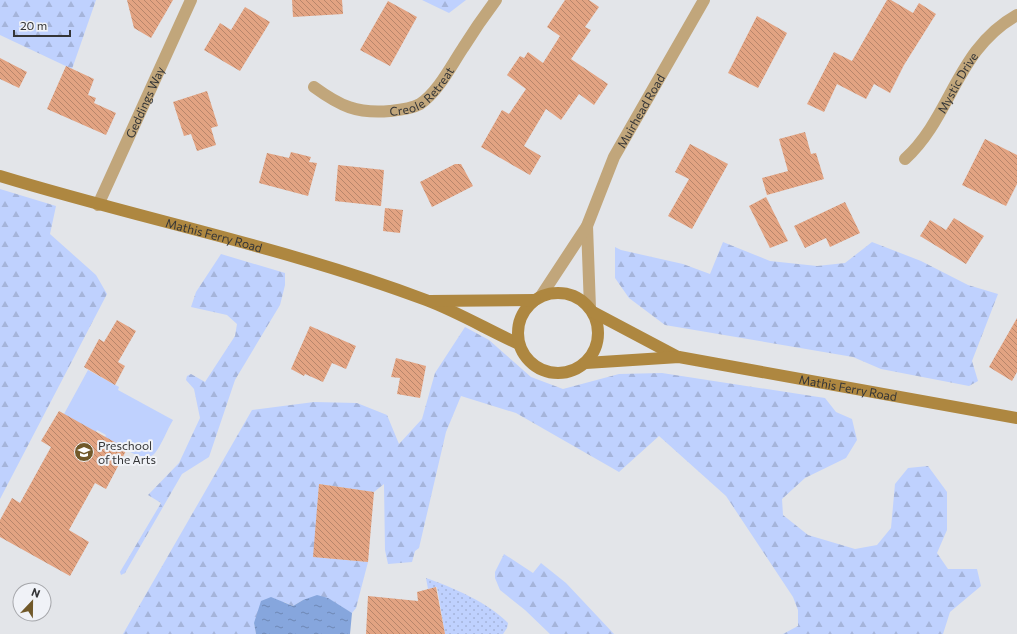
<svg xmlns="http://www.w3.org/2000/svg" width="1017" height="634" viewBox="0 0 1017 634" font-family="Commissioner,sans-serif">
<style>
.grass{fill:url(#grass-dots)}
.forest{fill:url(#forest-firs)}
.green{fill:#bfd1fe}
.water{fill:url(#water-ripples)}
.building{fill:url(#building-back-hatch)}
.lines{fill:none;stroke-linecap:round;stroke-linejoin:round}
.street{stroke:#c1a67b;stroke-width:12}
.secondary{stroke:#ae8740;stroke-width:12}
.labels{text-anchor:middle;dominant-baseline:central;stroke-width:4;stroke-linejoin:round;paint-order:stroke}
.street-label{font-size:12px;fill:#343537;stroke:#f0f2f7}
.poi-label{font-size:12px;fill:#343537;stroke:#f0f2f7;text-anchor:start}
</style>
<defs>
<pattern id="grass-dots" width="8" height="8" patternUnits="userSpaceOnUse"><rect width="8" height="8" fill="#bfd1fe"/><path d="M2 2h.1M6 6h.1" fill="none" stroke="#a5b4da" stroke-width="1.8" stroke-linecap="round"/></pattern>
<pattern id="forest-firs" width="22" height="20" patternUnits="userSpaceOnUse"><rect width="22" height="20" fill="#bfd1fe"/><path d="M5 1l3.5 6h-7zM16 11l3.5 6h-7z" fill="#a5b4da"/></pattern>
<pattern id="water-ripples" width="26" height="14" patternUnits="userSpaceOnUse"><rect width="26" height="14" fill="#86a6dd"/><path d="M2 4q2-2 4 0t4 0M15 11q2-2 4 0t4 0" fill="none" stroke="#6e88b4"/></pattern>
<pattern id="building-back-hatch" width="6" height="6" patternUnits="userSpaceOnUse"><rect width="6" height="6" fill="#e2a382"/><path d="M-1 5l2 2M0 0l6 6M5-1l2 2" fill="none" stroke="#b8866b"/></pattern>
</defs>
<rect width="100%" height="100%" fill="#e3e5e9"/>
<path class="grass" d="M426 578C452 587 489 603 508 623L507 628 503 634H445L437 587 428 589Z"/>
<g class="forest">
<path d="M0 0H96L72 69 0 35Z"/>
<path d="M422 0H466L449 13Z"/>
<path d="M0 189 56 206 50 234 96 275 107 294 0 499Z"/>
<path d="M723 242 770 261 817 266 845 263 872 242 921 261 968 285 998 294 972 361 978 381 969 386 881 369 853 357 665 325 629 298 615 278V247L621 250 683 264 710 274Z"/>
<path d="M221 254 285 273V285L280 305 235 380 209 457 182 474 125 573 121 575 120 572 161 503 148 495 179 463 200 418 194 389 186 380 187 376 191 374 205 382 235 336 237 324 227 315 191 307 196 292Z"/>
<path d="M465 327 489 340 531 377 563 389 619 374 662 373 825 398 836 412 852 419 857 440 846 458 805 478 782 499 783 515 808 535 855 549 877 545 891 528 895 484 908 468 928 466 947 492V530L937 553 948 569H977L981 586 950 612 943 634H783L798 626V610L793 597 726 496 659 436 619 472 516 413 461 396 446 432 419 548 415 551 412 562 388 564 385 550 384 484 374 492 319 484 314 557 368 562 356 608 352 613 341 607 303 600 293 606 284 602 254 623 256 634H123L252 410 314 402 357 403 387 415 399 444 422 419 435 373Z"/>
<path d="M504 554 533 573 541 563 566 583 614 634H550L525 610 500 590 495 578V572Z"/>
</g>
<path class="green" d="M88 370 119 387 118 390 173 420C167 430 162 444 155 453 145 466 116 443 105 437L106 435 97 430 96 432 64 414Z"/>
<path class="water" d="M317 595 328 598 352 613 350 634H256L254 623 261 601 271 597 293 606 303 600Z"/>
<g class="building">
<path d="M127 0H173L151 38 134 28Z"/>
<path d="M292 0H342L343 14 293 17Z"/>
<path d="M565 0H589L599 7 585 27 591 30 571 59 608 84 594 105 579 94 561 120 546 109 524 146 541 156 530 175 481 147 502 110 509 114 526 89 507 75 520 56 524 58 528 52 543 63 560 36 547 27Z"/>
<path d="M887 0H891L913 13 919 3 936 14 904 65 890 93 874 84 866 99 837 84 824 112 807 104 834 52 852 61Z"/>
<path d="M388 1 417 17 390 66 360 50Z"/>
<path d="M245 7 270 22 240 71 204 50 220 23 231 30Z"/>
<path d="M757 16 787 33 758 88 728 73Z"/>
<path d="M0 58 27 72 19 88 0 79Z"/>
<path d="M66 66 94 79 88 95 96 98 94 103 116 113 106 135 47 109Z"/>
<path d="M207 91 218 126 211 128 216 145 197 151 191 134 184 136 173 102Z"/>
<path d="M805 132 811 154 816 153 824 179 767 195 762 178 788 171 779 139Z"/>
<path d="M985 139 1017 155V184L1006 206 962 185Z"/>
<path d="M690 144 728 164 692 229 668 216 689 179 675 172Z"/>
<path d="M291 152 311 157 309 162 317 163 308 196 259 183 267 153 289 158Z"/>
<path d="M455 164H461L473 186 432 207 420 182Z"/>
<path d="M338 165 384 170 381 206 335 201Z"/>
<path d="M766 197 788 241 770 248 749 206Z"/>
<path d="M845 202 860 233 830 247 826 238 805 248 794 226Z"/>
<path d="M385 208 403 210 400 233 383 231Z"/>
<path d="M954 218 984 236 966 264 920 236 930 220 946 230Z"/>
<path d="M1017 318V372L1012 381 989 367Z"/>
<path d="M117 320 136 331 118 362 125 366 115 385 84 367 99 339 104 342Z"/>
<path d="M310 326 356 346 346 369 332 363 323 382 305 374 304 376 291 369Z"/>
<path d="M396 358 426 366 420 398 397 394 400 378 391 377Z"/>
<path d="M59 411 127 449 106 489 95 483 69 530 89 542 70 576 0 537V520L12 498 20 503 51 447 41 441Z"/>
<path d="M319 484 374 492 368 562 313 557Z"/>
<path d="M436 587 445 634H366L368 596 418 601 417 592Z"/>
</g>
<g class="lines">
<g class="street">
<path id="s1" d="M314 87C340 106 357 114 390 111 400 110 411 109 420 104 438 92 451 66 463 48 473 32 484 16 496 0"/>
<path id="s2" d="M905 159C952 116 956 49 1017 15"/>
<path id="s3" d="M98 205 191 0"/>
<path d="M587 226 590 308"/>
<path id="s4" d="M541 296 587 226 614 157 704 0"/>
</g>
<g class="secondary">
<path id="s5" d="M0 176C141 219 288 248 426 300 458 312 488 330 519 344"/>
<circle cx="558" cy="333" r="40"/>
<path d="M430 301 535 300"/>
<path d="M593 312 678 357"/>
<path id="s6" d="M586 363 679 357 1017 418"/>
</g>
</g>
<defs>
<g id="school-disc" transform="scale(1)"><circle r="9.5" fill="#71592a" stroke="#f0f2f7"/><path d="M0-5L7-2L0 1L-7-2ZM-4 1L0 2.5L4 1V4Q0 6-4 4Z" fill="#fff"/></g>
</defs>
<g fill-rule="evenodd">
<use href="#school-disc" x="84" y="452"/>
</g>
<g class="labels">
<g class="street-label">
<text stroke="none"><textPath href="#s2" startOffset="93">Mystic Drive</textPath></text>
<text stroke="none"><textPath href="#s1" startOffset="121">Creole Retreat</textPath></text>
<text stroke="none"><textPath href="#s3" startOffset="113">Geddings Way</textPath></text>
<text stroke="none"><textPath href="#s4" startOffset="211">Muirhead Road</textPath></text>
<text stroke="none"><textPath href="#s5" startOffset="222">Mathis Ferry Road</textPath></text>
<text stroke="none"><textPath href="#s6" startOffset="265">Mathis Ferry Road</textPath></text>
</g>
<g class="poi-label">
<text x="98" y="445">Preschool<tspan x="98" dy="14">of the Arts</tspan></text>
</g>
</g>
<g transform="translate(32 602) rotate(22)"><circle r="19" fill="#f0f2f7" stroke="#a5a6aa"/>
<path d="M0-3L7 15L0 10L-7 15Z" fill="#71592a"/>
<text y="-6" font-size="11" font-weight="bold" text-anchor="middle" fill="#343537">N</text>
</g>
<path d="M14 30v6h56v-6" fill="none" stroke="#343537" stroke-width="2"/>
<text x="20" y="30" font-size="12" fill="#343537" stroke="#f0f2f7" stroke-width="3" paint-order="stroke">20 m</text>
</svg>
